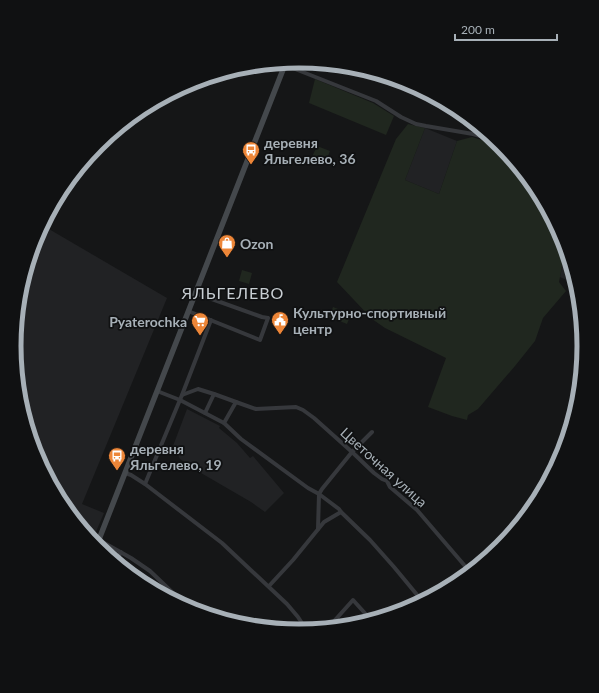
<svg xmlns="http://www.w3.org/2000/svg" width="599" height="693" viewBox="0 0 599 693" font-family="Lato,sans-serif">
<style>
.built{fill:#212224}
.green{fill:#20271f}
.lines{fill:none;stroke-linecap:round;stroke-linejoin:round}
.street{stroke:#36383c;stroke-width:4}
.secondary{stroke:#44484c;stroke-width:5.5}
.labels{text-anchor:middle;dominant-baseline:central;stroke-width:3.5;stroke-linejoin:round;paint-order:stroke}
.poi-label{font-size:14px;font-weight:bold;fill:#a7b0b7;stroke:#101112;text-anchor:start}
.street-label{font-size:14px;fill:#a7b0b7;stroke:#101112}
.quarter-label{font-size:16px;letter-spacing:1px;fill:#c8ced3;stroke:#101112}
.rim{fill:none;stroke:#a7b0b7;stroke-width:5}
</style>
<rect width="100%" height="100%" fill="#151617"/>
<g class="built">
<path d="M425 128 457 141 439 194 405 180Z"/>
<path d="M42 225 167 298 82 504 104 513 92 541 62 505 36 456 19 402 14 346 20 291 36 237Z"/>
<path d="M568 252 578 285 560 277 563 261Z"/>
<path d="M187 409 220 426 219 428 237 443 250 458 253 456 284 493 265 512 251 502 201 473 180 459 173 446Z"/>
</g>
<g class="green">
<path d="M341 65 358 67V73L357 74C351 73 344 72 340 66Z"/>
<path d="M315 79 373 103 394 116 386 135 309 103Z"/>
<path d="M408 124 425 128 405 180 439 194 457 141 472 137 482 140 508 153 537 188 563 237 568 252 563 261 559 282 566 291 543 318 535 341 515 366 478 409 468 415 467 420 452 416 428 407 446 358 385 328 372 319 337 282 396 139Z"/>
<path d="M317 146 330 151 325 163 312 157Z"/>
<path d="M242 270 252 273 249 284 239 281Z"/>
<path d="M333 307 351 314 347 324 329 317Z"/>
</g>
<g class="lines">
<g class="street">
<path d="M285 65 376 101 401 117 416 124 426 126 473 134 484 137 503 147"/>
<path d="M188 311 260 340 268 318 262 317 195 293"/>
<path d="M157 391 180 400 224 423 241 439 308 488 319 494 339 509 341 512"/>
<path d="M182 395 211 320"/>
<path d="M205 413 214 394 236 402"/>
<path d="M224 423 236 402 256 409 296 407 303 410 314 418 352 452 374 473 382 479 387 481 390 487 417 510 471 573"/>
<path d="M125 473 131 475 145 484 222 543 287 604 298 617 307 631"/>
<path d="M145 484 182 395 198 389 214 394"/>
<path d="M318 529 319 494 322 489 352 452 372 432"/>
<path d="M99 540 131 558 150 571 172 592 198 613"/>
<path d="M115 563 121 552"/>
<path d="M269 586 293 560 324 522 341 512 370 540 394 567 423 602"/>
<path d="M169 599 172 592"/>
<path d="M327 629 353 600 372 621"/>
</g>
<path class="secondary" d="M96 547 286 62"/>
</g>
<defs>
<g id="bus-pin" transform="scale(0.9)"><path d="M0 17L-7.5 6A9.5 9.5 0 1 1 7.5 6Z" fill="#ed8638" stroke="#101112"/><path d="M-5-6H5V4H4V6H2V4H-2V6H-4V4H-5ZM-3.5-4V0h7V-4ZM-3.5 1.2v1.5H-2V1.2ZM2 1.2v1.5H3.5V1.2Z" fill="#fff"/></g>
<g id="shop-pin" transform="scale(0.9)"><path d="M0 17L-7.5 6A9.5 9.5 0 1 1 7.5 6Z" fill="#ed8638" stroke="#101112"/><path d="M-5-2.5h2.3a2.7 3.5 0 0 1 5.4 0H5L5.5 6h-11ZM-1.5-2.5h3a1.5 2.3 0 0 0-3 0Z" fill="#fff"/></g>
<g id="civic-pin" transform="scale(0.9)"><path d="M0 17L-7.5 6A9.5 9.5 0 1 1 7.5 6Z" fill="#ed8638" stroke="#101112"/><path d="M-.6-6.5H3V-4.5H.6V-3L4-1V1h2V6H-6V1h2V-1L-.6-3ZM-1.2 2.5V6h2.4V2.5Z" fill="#fff"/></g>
<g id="supermarket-pin" transform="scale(0.9)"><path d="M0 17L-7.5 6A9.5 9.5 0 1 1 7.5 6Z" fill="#ed8638" stroke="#101112"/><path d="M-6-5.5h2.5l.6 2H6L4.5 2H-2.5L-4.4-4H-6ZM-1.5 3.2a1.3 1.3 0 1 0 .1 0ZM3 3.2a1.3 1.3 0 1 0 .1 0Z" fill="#fff"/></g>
</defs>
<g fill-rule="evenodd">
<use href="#bus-pin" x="251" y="150"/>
<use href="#shop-pin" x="227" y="243"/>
<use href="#civic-pin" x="280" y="320"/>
<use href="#supermarket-pin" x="200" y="321"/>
<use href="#bus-pin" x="117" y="456"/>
</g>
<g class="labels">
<g class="poi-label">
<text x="264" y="142">деревня<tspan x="264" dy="16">Яльгелево, 36</tspan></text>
<text x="240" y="243">Ozon</text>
<text x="293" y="312">Культурно-спортивный<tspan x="293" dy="16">центр</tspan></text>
<text x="187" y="321" text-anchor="end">Pyaterochka</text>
<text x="130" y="448">деревня<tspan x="130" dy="16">Яльгелево, 19</tspan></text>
</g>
<g class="street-label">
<text transform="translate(384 467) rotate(42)">Цветочная улица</text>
</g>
<g class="quarter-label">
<text x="233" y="292">ЯЛЬГЕЛЕВО</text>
</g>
</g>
<path d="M0 0H599V693H0ZM21 346a278 278 0 1 1 556 0a278 278 0 1 1-556 0Z" fill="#101112" fill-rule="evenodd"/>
<path class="rim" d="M21 346a278 278 0 1 1 556 0a278 278 0 1 1-556 0Z"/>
<path d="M455 34v6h102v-6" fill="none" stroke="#a7b0b7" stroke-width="2"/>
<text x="461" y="34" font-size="12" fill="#a7b0b7" stroke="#101112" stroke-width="3" paint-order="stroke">200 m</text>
</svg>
